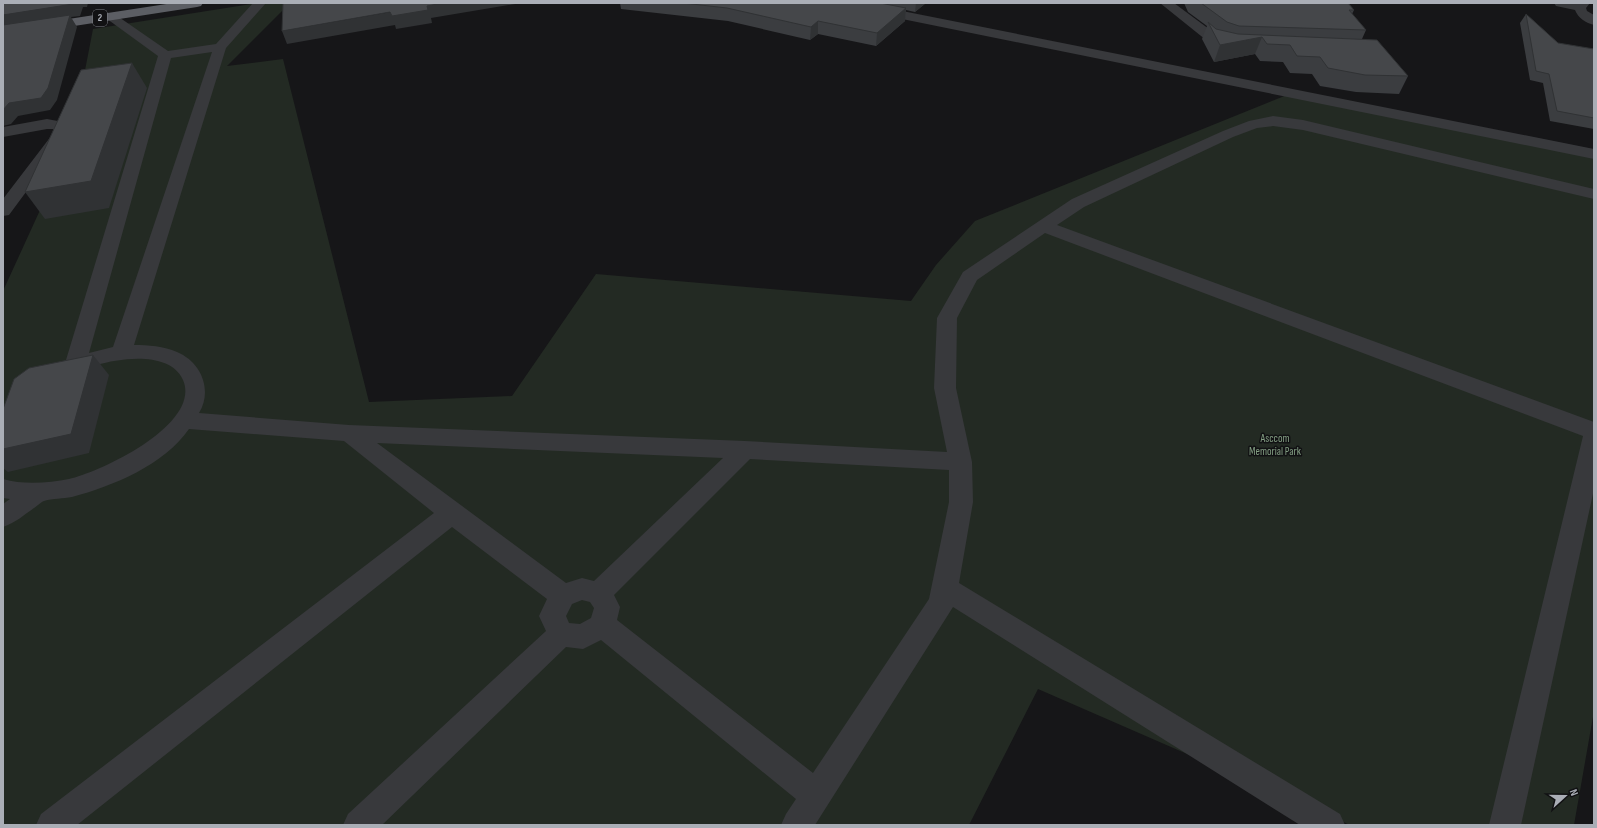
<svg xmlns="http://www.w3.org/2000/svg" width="1597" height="828" viewBox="0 0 1597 828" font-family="'Sofia Sans Condensed',sans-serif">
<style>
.green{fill:#232a23}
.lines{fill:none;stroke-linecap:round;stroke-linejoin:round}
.service{fill:#38393c;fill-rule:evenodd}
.minor{fill:#38393c;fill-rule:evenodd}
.trunk{fill:#5c5e64;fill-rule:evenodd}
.wall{fill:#3b3d40}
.shaded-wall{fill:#303234}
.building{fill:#45474a;stroke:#303234}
.labels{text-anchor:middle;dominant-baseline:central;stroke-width:3;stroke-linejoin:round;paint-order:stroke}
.shield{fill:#111113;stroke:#7c7f85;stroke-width:1}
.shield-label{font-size:10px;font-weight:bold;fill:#aaaeb6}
.park-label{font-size:11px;fill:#849f84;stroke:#111113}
</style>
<rect width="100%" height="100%" fill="#161618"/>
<path class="green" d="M257 3H290L227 66 283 59 369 402 512 396 596 274 911 301 936 265 975 221 1287 95 1594 158V711L1574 825H1350L1038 689 969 825H3V291L78 127 81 91 93 29Z"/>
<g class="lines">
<path class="service" d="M253 3H266L226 48 134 345C148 345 164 346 177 352 201 362 213 390 199 413L349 425 745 441 947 452 934 388 937 318 963 272 1072 199 1223 131 1249 121 1273 116 1303 120 1594 189V199L1303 130 1273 126 1257 128 1233 137 1084 207 1057 225 1594 422V489L1521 825H1489L1583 436 1045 233 977 280 957 318 956 388 972 462 973 502 959 583 1340 814 1345 825H1300L953 607 815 825H781L786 814 796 799 601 640 583 649 566 647 382 825H343L348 814 546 631 539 616 547 599 452 527 77 825H36L41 814 434 513 344 441 189 429C164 465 113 486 72 497 63 499 53 498 44 501 41 502 37 506 34 508 24 515 15 523 3 527V504L10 499 3 498V479C23 485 49 483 69 479 101 472 202 424 183 380 170 351 121 358 97 365 84 368 73 377 60 373L57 368 60 363 66 360 158 56 103 16 105 13H113L168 51 216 44ZM212 52 113 347 89 353 171 58ZM377 443 723 458 594 581 582 578 566 583ZM750 459 949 470V502L929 599 813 773 617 620 620 607 614 595ZM582 600 590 602 594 608 591 618 580 624 569 623 566 616 572 604Z"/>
<g class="minor">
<path d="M837 3H862L1594 149V159L843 7 839 6Z"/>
<path d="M1160 3H1174L1221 38 1235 43 1237 46 1235 49 1230 50 1211 44Z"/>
<path d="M1554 3H1590L1586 8 1587 11 1594 15V25C1586 23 1578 18 1575 10L1556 6Z"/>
<path d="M47 119 63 122 71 131 9 215 3 216V199L55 131 53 129H47L3 137V127Z"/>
</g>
<path class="trunk" d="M173 3H203L201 6 197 7 3 37V29Z"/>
</g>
<g class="wall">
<path d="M620 3H926L915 12 906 10 905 21 876 46 818 34 810 40 728 21 621 9Z"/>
<path d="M1184 3H1348L1354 10 1352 14 1366 30 1362 39 1408 76 1399 94 1356 92 1320 86 1312 74 1290 73 1283 62 1260 61 1255 54 1214 62 1202 39 1207 26 1188 12Z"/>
<path d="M1526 14 1558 43 1594 49V129L1550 121 1543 83 1530 80 1520 23Z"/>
</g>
<g class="shaded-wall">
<path d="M74 3H88L87 7H83L80 16 71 17 77 27 57 100 50 110 18 116 11 124 3 126V15Z"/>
<path d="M443 3H521L431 18 432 23 396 29 395 25 287 44 282 31Z"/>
<path d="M916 3H926L915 12Z"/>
<path d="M906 8 905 21 876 46 877 33Z"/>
<path d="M818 21V34L810 40 811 27Z"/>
<path d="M1262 37 1255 54 1214 62 1220 45Z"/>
<path d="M132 63 147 88 109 208 45 219 25 192Z"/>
<path d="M93 355 109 375 89 453 8 472 3 468V449Z"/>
</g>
<g class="building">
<path d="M3 3H74L73 4 3 15Z"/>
<path d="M283 3H443L427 6 428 10 392 16 390 12 282 31Z"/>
<path d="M683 3H880L906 8 877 33 818 21 811 27 727 8Z"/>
<path d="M1201 3H1348L1354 10H1349L1366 30 1239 26 1227 22Z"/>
<path d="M1526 14 1558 43 1594 49V118L1557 111 1549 74 1536 71Z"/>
<path d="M70 15 48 88 41 98 9 103 3 110V25Z"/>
<path d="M1208 22 1216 29 1238 34 1377 40 1408 76 1365 75 1328 68 1320 57 1297 56 1290 45 1267 44 1262 37 1220 45Z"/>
<path d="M132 63 91 181 25 192 81 70Z"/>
<path d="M93 355 71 434 3 449V409L14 379 29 368Z"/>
</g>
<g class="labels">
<rect class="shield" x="93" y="10" width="14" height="16" rx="3"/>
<g class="shield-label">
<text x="100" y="18">2</text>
</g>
<g class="park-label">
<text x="1275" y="438">Asccom<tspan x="1275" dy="13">Memorial Park</tspan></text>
</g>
</g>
<rect width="1597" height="828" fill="none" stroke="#aaaeb6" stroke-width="8"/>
<g transform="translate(1565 796) rotate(69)" stroke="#111113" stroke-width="3" paint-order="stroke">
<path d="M0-3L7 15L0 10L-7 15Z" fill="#aaaeb6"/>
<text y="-6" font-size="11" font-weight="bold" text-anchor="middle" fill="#aaaeb6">N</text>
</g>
</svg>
